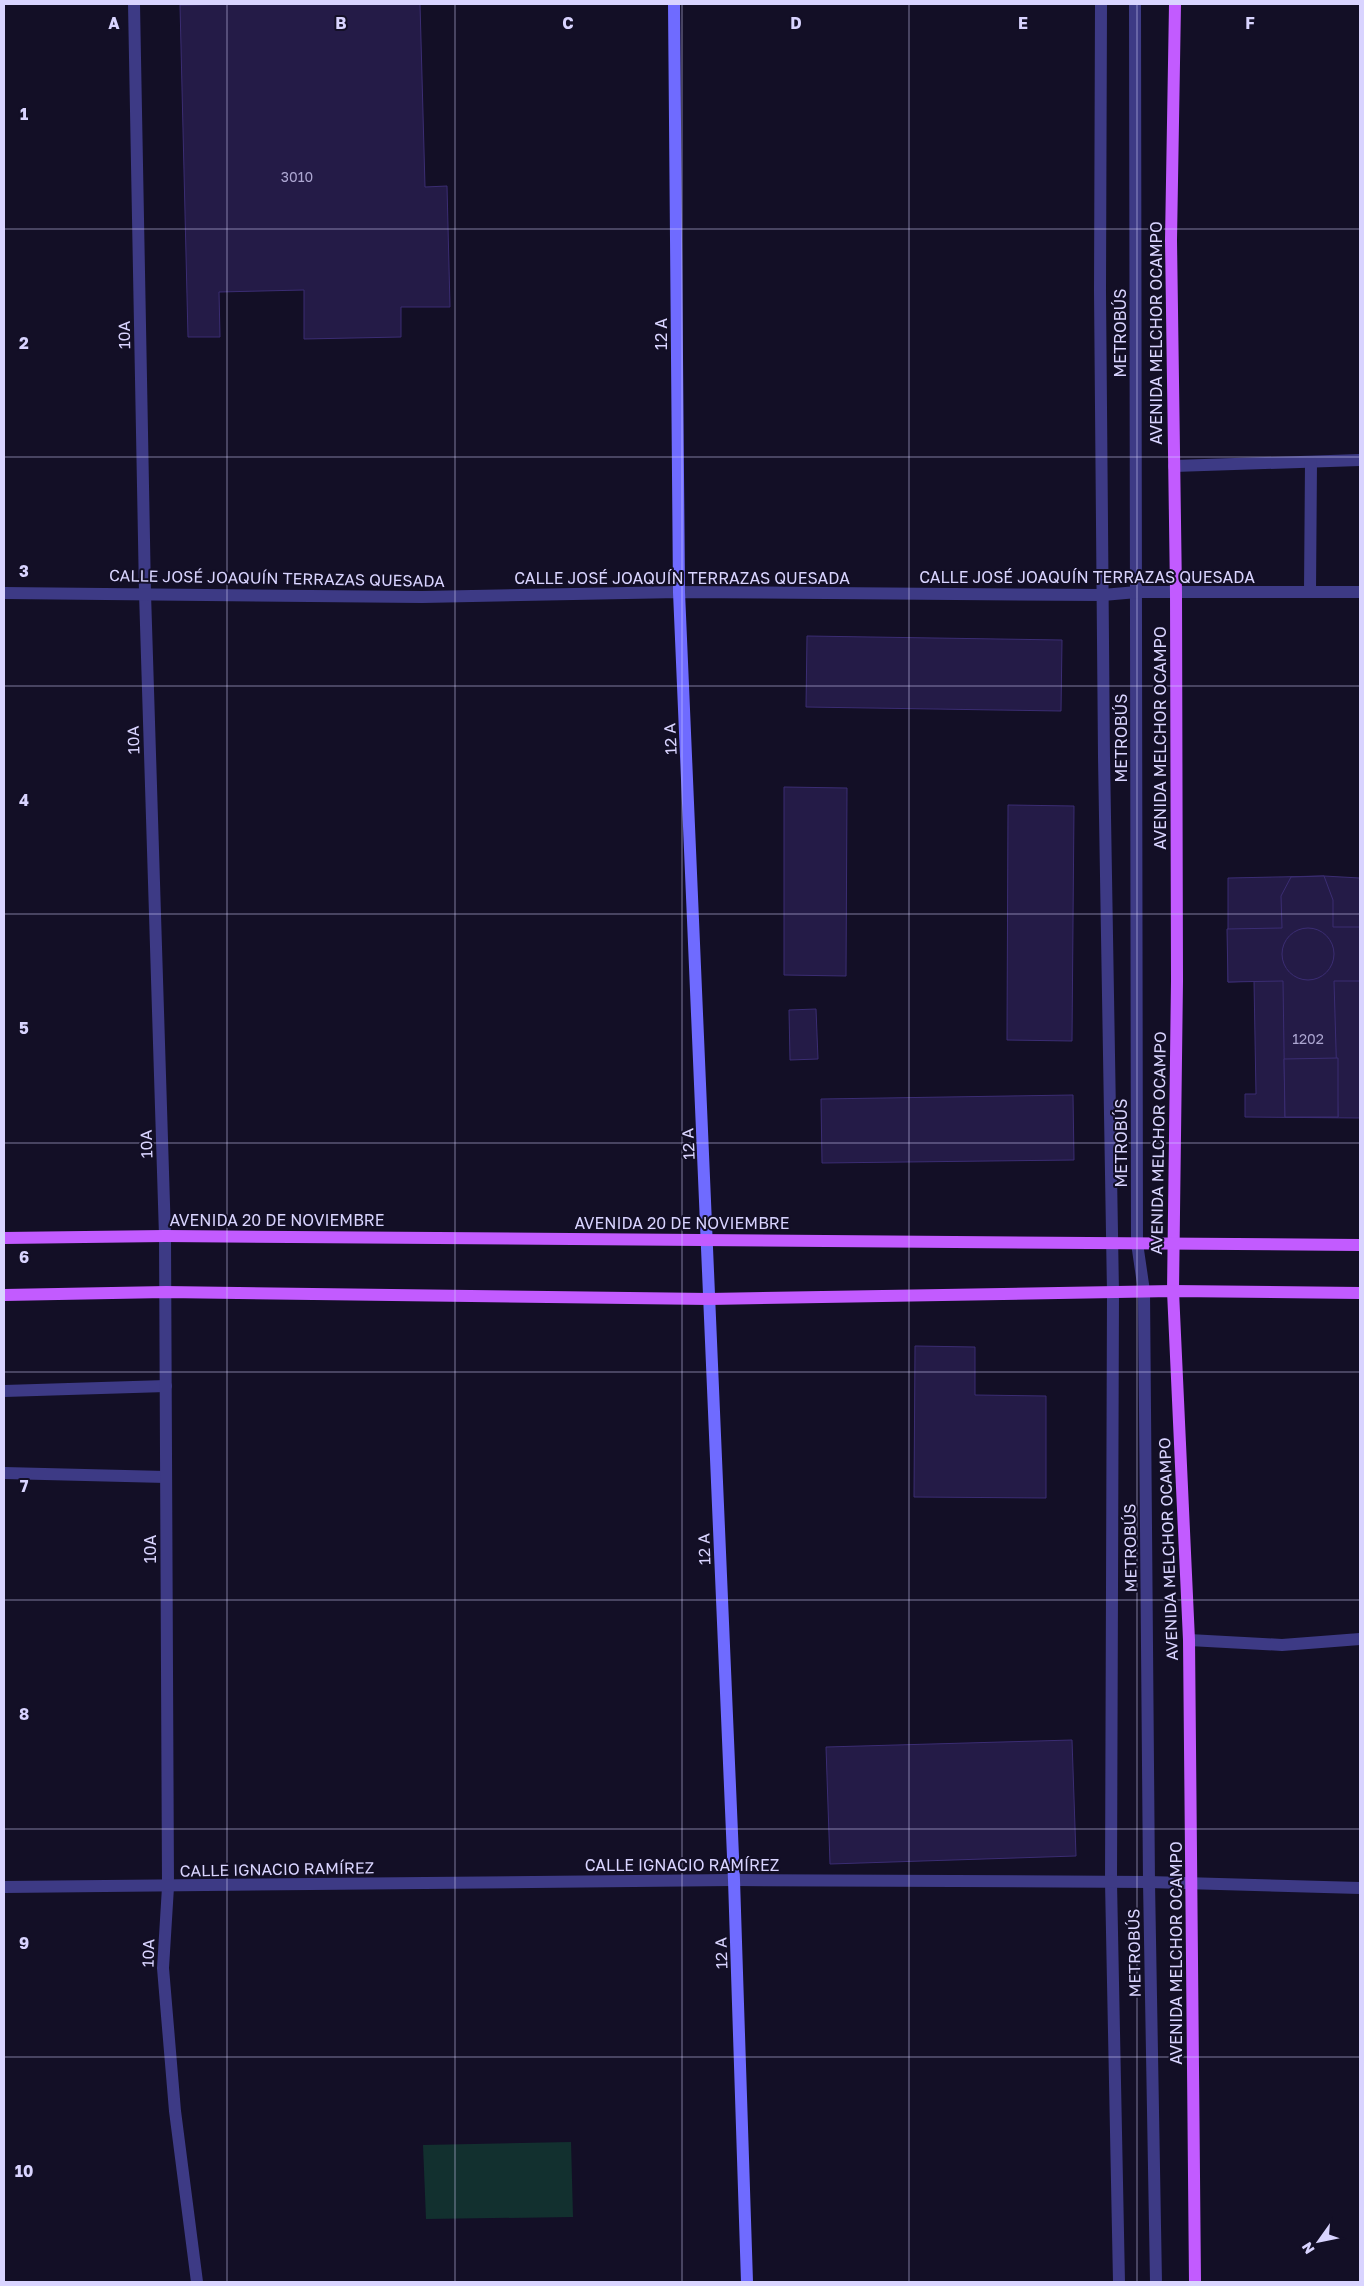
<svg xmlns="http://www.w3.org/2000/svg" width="1364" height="2286" viewBox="0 0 1364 2286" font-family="'Golos Text',sans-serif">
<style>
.green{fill:#12302f}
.building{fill:#241b47;stroke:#3b2d73}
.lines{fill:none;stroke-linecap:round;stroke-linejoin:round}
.service{stroke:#3d3a85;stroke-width:12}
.minor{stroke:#3d3a85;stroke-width:12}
.secondary{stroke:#6f6bff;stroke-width:12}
.primary{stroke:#c25bff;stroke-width:12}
.grid{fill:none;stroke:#d9d4ff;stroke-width:1;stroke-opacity:0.55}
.labels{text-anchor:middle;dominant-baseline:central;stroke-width:4;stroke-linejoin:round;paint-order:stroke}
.number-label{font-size:14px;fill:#aca6d1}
.street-label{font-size:16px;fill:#d9d4ff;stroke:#130f26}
.grid-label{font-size:16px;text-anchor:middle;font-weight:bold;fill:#d9d4ff;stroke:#130f26;stroke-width:4;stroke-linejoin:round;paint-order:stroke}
</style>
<rect width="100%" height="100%" fill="#130f26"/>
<path class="green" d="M571 2142 573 2217 426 2219 423 2145Z"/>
<g class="building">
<path d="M244 4H420L425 187 447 186 450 307H401V337L304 339V290L219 292 220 337H188L180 5Z"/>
<path d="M807 636 1062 640 1061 711 806 707Z"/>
<path d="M784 787 847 788 846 976 784 975Z"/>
<path d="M1008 805 1074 806 1072 1041 1007 1040Z"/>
<path d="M1324 876 1360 878V1118L1245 1117V1094H1256L1254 981 1228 982V878Z"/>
<path d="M1324 876 1333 900V927H1360V981H1334L1338 1117H1285L1283 981 1228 982 1227 929 1282 928 1281 896 1291 877Z"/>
<circle cx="1308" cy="954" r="26"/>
<path d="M816 1009 818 1059 790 1060 789 1010Z"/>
<path d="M1338 1058V1117H1285L1284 1059Z"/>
<path d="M1073 1095 1074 1160 822 1163 821 1099Z"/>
<path d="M915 1346 975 1347V1395L1046 1396V1498L914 1497Z"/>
<path d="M1072 1740 1076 1856 830 1864 826 1747Z"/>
</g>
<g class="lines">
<g class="service">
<path d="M1135 4 1137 1243 1144 1291 1149 1882 1156 2282"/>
<path d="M1174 466 1360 460"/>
<path d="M1310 592 1311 462"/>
<path d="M4 1391 166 1386"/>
<path d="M4 1473 166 1477"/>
</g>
<g class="minor">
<path d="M134 4 145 593 165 1236 168 1887 163 1968 175 2111 197 2282"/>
<path d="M1101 4 1100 291 1104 757 1113 1293 1111 1882 1119 2282"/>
<path d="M4 593 422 597 679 592 1103 595 1137 592H1360"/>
<path d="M1189 1640 1282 1645 1360 1639"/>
<path d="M4 1887 734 1880 1149 1882 1360 1888"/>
</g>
<path class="secondary" d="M674 4 679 592 734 1880 747 2282"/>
<g class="primary">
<path d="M1175 4 1171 240 1176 592 1177 981 1173 1291 1189 1640 1195 2282"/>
<path d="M4 1238 165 1236 1360 1245"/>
<path d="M4 1295 166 1292 709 1299 1173 1291 1360 1293"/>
</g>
</g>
<path class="grid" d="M227 4V2282M455 4V2282M682 4V2282M909 4V2282M1137 4V2282M4 229H1360M4 457H1360M4 686H1360M4 914H1360M4 1143H1360M4 1372H1360M4 1600H1360M4 1829H1360M4 2057H1360"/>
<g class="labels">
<g class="number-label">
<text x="297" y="176">3010</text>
<text x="1308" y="1038">1202</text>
</g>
<g class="street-label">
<text transform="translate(1120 333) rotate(-90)">METROBÚS</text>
<text transform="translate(1156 333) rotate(-90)">AVENIDA MELCHOR OCAMPO</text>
<text transform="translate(661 334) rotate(-90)">12 A</text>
<text transform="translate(124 335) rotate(-91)">10A</text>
<text x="1087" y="577">CALLE JOSÉ JOAQUÍN TERRAZAS QUESADA</text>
<text transform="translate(277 578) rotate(1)">CALLE JOSÉ JOAQUÍN TERRAZAS QUESADA</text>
<text x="682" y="578">CALLE JOSÉ JOAQUÍN TERRAZAS QUESADA</text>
<text transform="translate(1121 738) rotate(-90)">METROBÚS</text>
<text transform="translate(1160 738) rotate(-90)">AVENIDA MELCHOR OCAMPO</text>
<text transform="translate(670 739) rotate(-93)">12 A</text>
<text transform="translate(133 740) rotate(-92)">10A</text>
<text transform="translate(1121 1143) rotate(-90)">METROBÚS</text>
<text transform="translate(1158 1143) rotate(-89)">AVENIDA MELCHOR OCAMPO</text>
<text transform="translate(146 1144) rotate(-92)">10A</text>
<text transform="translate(688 1144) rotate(-93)">12 A</text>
<text x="277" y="1220">AVENIDA 20 DE NOVIEMBRE</text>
<text x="682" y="1223">AVENIDA 20 DE NOVIEMBRE</text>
<text transform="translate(1130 1548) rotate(-91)">METROBÚS</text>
<text transform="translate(150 1549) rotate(-90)">10A</text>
<text transform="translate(704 1549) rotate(-92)">12 A</text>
<text transform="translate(1168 1549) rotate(-92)">AVENIDA MELCHOR OCAMPO</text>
<text x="682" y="1865">CALLE IGNACIO RAMÍREZ</text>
<text transform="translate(277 1869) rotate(-1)">CALLE IGNACIO RAMÍREZ</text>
<text transform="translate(148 1953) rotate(-88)">10A</text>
<text transform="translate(721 1953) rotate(-92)">12 A</text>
<text transform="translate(1134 1953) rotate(-91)">METROBÚS</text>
<text transform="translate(1176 1953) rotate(-90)">AVENIDA MELCHOR OCAMPO</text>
</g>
</g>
<g class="grid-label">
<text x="114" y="29">A</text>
<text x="341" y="29">B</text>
<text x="568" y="29">C</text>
<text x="796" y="29">D</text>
<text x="1023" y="29">E</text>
<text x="1250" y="29">F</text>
<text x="24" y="120">1</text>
<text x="24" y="349">2</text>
<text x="24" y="577">3</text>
<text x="24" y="806">4</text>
<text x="24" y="1034">5</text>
<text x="24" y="1263">6</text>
<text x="24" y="1492">7</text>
<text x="24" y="1720">8</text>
<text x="24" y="1949">9</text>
<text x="24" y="2177">10</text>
</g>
<rect width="1364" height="2286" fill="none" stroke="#d9d4ff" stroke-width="10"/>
<g transform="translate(1319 2241) rotate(237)" stroke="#130f26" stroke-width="4" paint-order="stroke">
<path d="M0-4L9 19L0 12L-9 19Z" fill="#d9d4ff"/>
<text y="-8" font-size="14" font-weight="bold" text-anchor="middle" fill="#d9d4ff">N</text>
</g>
</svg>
